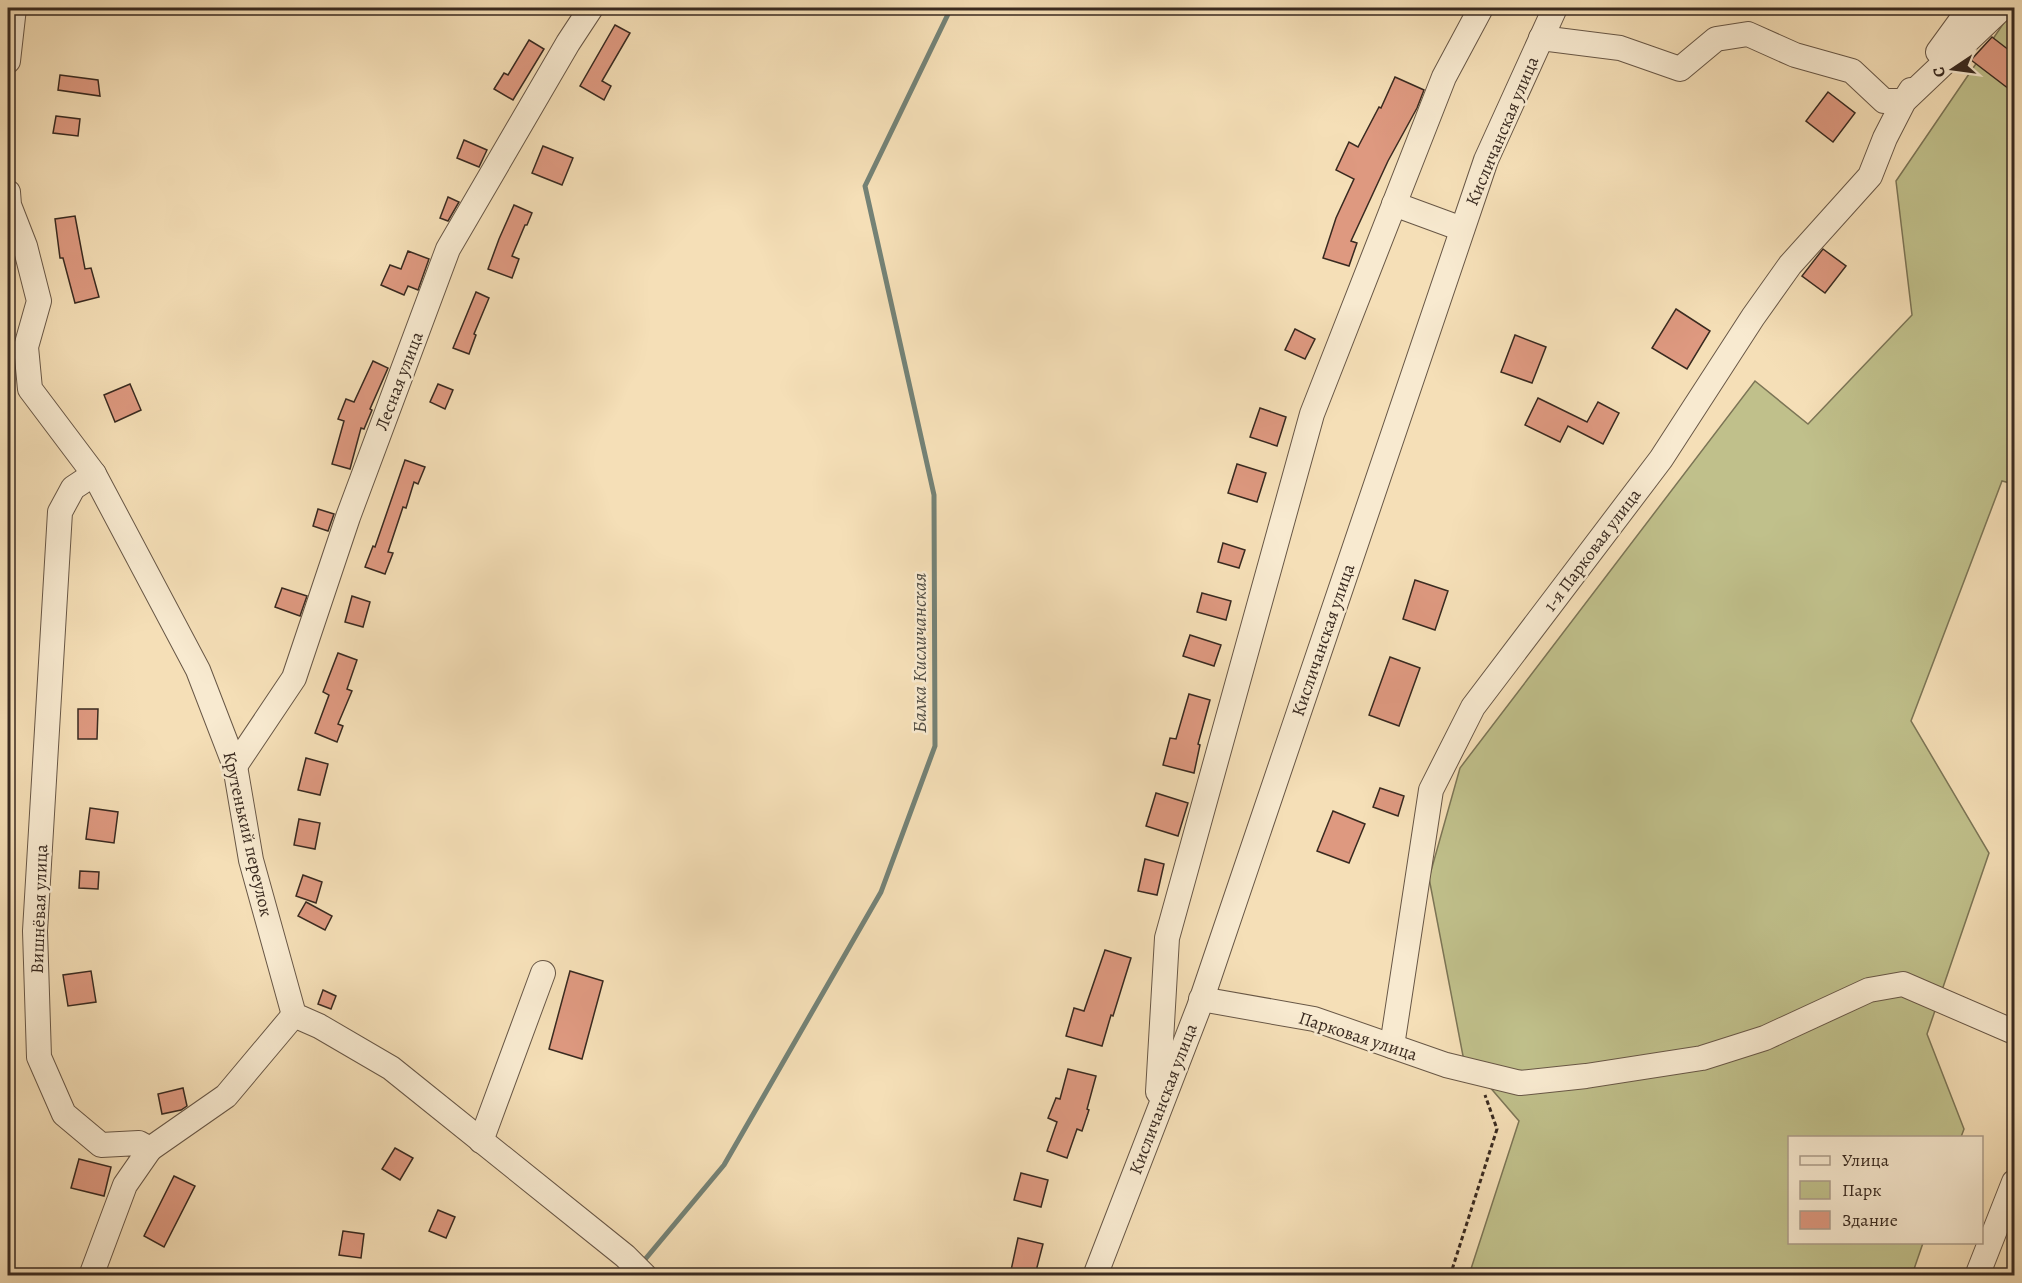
<svg xmlns="http://www.w3.org/2000/svg" width="2022" height="1283" viewBox="0 0 2022 1283" font-family="Alegreya,serif">
<style>
.green{fill:#c0c08b;stroke:#7c7556;stroke-width:1.5}
.lines{fill:none;stroke-linecap:round;stroke-linejoin:round}
.stream{stroke:#748276;stroke-width:5}
.building{fill:#de9980;stroke:#392a20;stroke-width:1.5}
.minor-casing{stroke:#685746;stroke-width:26}
.path{stroke:#392a20;stroke-width:3;stroke-dasharray:4.5 3;stroke-linecap:butt}
.minor{stroke:#f8ead0;stroke-width:24}
.labels{text-anchor:middle;dominant-baseline:central;stroke-width:5;stroke-linejoin:round;paint-order:stroke}
.street-label{font-size:18px;fill:#392a20;stroke:#f8ead0}
.water-label{font-size:20px;font-style:italic;fill:#524e44;stroke:#f8ead0}
</style>
<rect width="100%" height="100%" fill="#f5dfb7"/>
<filter id="stains"><feTurbulence type="fractalNoise" baseFrequency=".00333" numOctaves="4"/><feColorMatrix values="0 0 0 0 .2 0 0 0 0 .09 0 0 0 0 .02 0 0 0 .5 -.17"/></filter>
<radialGradient id="worn" r=".72"><stop offset=".6" stop-color="#630" stop-opacity="0"/><stop offset="1" stop-color="#630" stop-opacity=".3"/></radialGradient>
<path class="green" d="M2014 8V484L2002 481 1911 721 1989 853 1927 1034 1964 1129 1961 1137 1790 1138V1242L1923 1243 1912 1275H1469L1519 1121 1463 1056 1429 878 1460 768 1755 381 1808 424 1912 315 1896 181Z"/>
<g class="lines">
<path class="stream" d="M642 1263 724 1165 881 892 935 746 934 495 865 186 951 8"/>
</g>
<g class="building">
<path d="M615 25 630 33 602 81 611 86 604 100 580 86Z"/>
<path d="M1992 37 2014 54V82L2009 89 1971 60Z"/>
<path d="M529 40 544 49 513 100 494 89 504 73 508 75Z"/>
<path d="M60 75 98 80 100 96 58 90Z"/>
<path d="M1395 77 1424 90 1417 108 1388 161 1351 241 1357 243 1349 266 1323 258 1336 218 1354 179 1336 170 1349 142 1358 147 1379 107 1381 108Z"/>
<path d="M1828 92 1855 113 1833 142 1806 121Z"/>
<path d="M56 116 80 119 78 136 53 133Z"/>
<path d="M464 140 487 150 479 167 457 158Z"/>
<path d="M543 146 573 158 562 185 532 173Z"/>
<path d="M448 197 459 202 448 221 440 218Z"/>
<path d="M514 205 532 213 527 225H525L512 256 519 259 512 278 488 269 499 239Z"/>
<path d="M75 216 85 269 91 268 99 297 75 303 63 258H60L55 219Z"/>
<path d="M1823 249 1846 266 1825 293 1802 276Z"/>
<path d="M408 251 429 259 418 290 408 286 404 295 381 285 390 265 401 269Z"/>
<path d="M476 292 489 298 474 334 476 335 469 354 453 348Z"/>
<path d="M1676 309 1710 331 1687 369 1652 348Z"/>
<path d="M1295 329 1315 339 1305 359 1285 350Z"/>
<path d="M1515 335 1546 347 1532 383 1501 372Z"/>
<path d="M373 361 388 368 370 409 372 410 364 429 361 428 350 469 332 464 344 421 338 419 346 399 354 402Z"/>
<path d="M130 384 141 410 115 422 104 395Z"/>
<path d="M438 384 453 390 445 409 430 402Z"/>
<path d="M1538 398 1587 422 1598 402 1619 413 1603 444 1568 426 1560 442 1525 425Z"/>
<path d="M1260 408 1286 417 1277 446 1250 437Z"/>
<path d="M405 460 425 467 418 484 414 482 406 508 403 507 388 552 393 553 385 574 365 567 373 546 375 547Z"/>
<path d="M1237 464 1266 473 1257 502 1228 493Z"/>
<path d="M318 509 334 514 328 531 313 526Z"/>
<path d="M1223 543 1245 550 1239 568 1218 562Z"/>
<path d="M1415 580 1448 591 1435 630 1403 619Z"/>
<path d="M282 588 307 596 300 616 275 607Z"/>
<path d="M1202 593 1231 601 1226 620 1197 612Z"/>
<path d="M352 596 370 602 363 627 345 622Z"/>
<path d="M1190 635 1221 645 1214 666 1183 656Z"/>
<path d="M338 653 357 660 347 689 352 691 338 724 343 726 337 742 315 733 329 695 323 692Z"/>
<path d="M1390 657 1420 668 1399 726 1369 715Z"/>
<path d="M1189 694 1210 700 1198 744 1200 745 1194 773 1163 765 1170 738 1176 739Z"/>
<path d="M78 709H98L97 739H78Z"/>
<path d="M306 758 328 764 320 795 298 790Z"/>
<path d="M1380 788 1404 796 1398 816 1373 807Z"/>
<path d="M1156 793 1188 803 1178 836 1146 826Z"/>
<path d="M90 808 118 812 114 843 86 839Z"/>
<path d="M1333 811 1365 824 1349 863 1317 851Z"/>
<path d="M299 819 320 823 315 849 294 845Z"/>
<path d="M1145 859 1164 864 1157 895 1138 891Z"/>
<path d="M80 871 99 872 98 889 79 888Z"/>
<path d="M303 875 322 882 316 903 296 896Z"/>
<path d="M306 902 332 916 325 930 298 916Z"/>
<path d="M1105 950 1131 958 1113 1016 1111 1015 1102 1046 1066 1036 1074 1008 1084 1011Z"/>
<path d="M91 971 96 1002 68 1006 63 975Z"/>
<path d="M570 971 603 981 582 1059 549 1049Z"/>
<path d="M323 990 336 996 331 1009 318 1004Z"/>
<path d="M1068 1069 1096 1076 1087 1109 1089 1110 1082 1131 1077 1129 1067 1158 1047 1151 1057 1122 1048 1118 1056 1098 1060 1099Z"/>
<path d="M183 1088 187 1106 181 1110 162 1114 158 1094Z"/>
<path d="M395 1148 413 1158 400 1180 382 1169Z"/>
<path d="M79 1159 111 1167 104 1196 71 1188Z"/>
<path d="M1021 1173 1048 1180 1041 1207 1014 1200Z"/>
<path d="M174 1176 195 1186 164 1247 144 1236Z"/>
<path d="M438 1210 455 1217 446 1238 429 1231Z"/>
<path d="M343 1231 364 1234 361 1258 339 1255Z"/>
<path d="M1018 1238 1043 1244 1035 1275H1010Z"/>
</g>
<g class="lines">
<g class="minor-casing">
<g id="minor">
<path d="M1541 38 1620 48 1680 69 1716 39 1748 34 1795 55 1852 71 1884 101H1904L1911 90"/>
<path d="M1938 52 1970 8"/>
<path d="M8 61 14 8"/>
<path d="M8 192 9 205 25 246 39 301 26 347 30 389 94 474 198 670 235 766 251 860 294 1015 319 1026 391 1068 625 1256 645 1276"/>
<path d="M1394 204 1462 229"/>
<path d="M235 766 294 678 348 517 448 249 568 43 591 8"/>
<path d="M1201 999 1314 1019 1446 1065 1520 1083 1586 1076 1702 1058 1765 1038 1869 990 1903 984 2014 1032"/>
<path d="M1392 1046 1431 790 1473 707 1661 459 1753 317 1790 265 1870 176 1885 138 1904 101 2002 8"/>
<path d="M1158 1092 1167 938 1312 414 1444 77 1481 8"/>
<path d="M481 1141 543 973"/>
<path d="M150 1149 226 1096 294 1015"/>
<path d="M91 1276 125 1185 150 1149 139 1143 101 1145 64 1114 39 1057 35 931 60 512 73 488 94 474"/>
<path d="M1095 1276 1199 1007 1486 160 1555 8"/>
<path d="M1977 1276 2014 1182"/>
</g>
</g>
<path class="path" d="M1450 1276 1497 1129 1485 1095"/>
<use href="#minor" class="minor"/>
</g>
<g class="labels">
<g class="street-label">
<text transform="translate(1502 131) rotate(-67)">Кисличанская улица</text>
<text transform="translate(399 381) rotate(-69)">Лесная улица</text>
<text transform="translate(1592 550) rotate(-53)">1-я Парковая улица</text>
<text transform="translate(1323 640) rotate(-71)">Кисличанская улица</text>
<text transform="translate(248 834) rotate(77)">Крутенький переулок</text>
<text transform="translate(39 909) rotate(-88)">Вишнёвая улица</text>
<text transform="translate(1358 1036) rotate(18)">Парковая улица</text>
<text transform="translate(1163 1099) rotate(-69)">Кисличанская улица</text>
</g>
<g class="water-label">
<text transform="translate(919 653) rotate(-90)">Балка Кисличанская</text>
</g>
</g>
<rect width="2022" height="1283" fill="none" stroke="#f5dfb7" stroke-width="30"/>
<rect x="9" y="9" width="2004" height="1265" fill="none" stroke="#392a20" stroke-width="3"/>
<rect x="15" y="15" width="1992" height="1253" fill="none" stroke="#392a20" stroke-width="1.5"/>
<rect x="1788" y="1136" width="195" height="108" fill="#f8ead0" stroke="#ac9d8a" stroke-width="1.5"/>
<rect x="1800" y="1156" width="30" height="9" fill="#f8ead0" stroke="#ac9d8a" stroke-width="1.5"/>
<text x="1842" y="1166" font-size="18" fill="#392a20">Улица</text>
<rect x="1800" y="1181" width="30" height="18" fill="#c0c08b" stroke="#ac9d8a" stroke-width="1.5"/>
<text x="1842" y="1196" font-size="18" fill="#392a20">Парк</text>
<rect x="1800" y="1211" width="30" height="18" fill="#de9980" stroke="#ac9d8a" stroke-width="1.5"/>
<text x="1842" y="1226" font-size="18" fill="#392a20">Здание</text>
<g transform="translate(1953 69) rotate(257)" stroke="#f8ead0" stroke-width="4.5" paint-order="stroke">
<path d="M0-4.5L10 22L0 15L-10 22Z" fill="#392a20"/>
<text y="-9" font-size="16" font-weight="bold" text-anchor="middle" fill="#392a20">С</text>
</g>
<rect width="100%" height="100%" filter="url(#stains)"/>
<rect width="100%" height="100%" fill="url(#worn)"/>
</svg>
